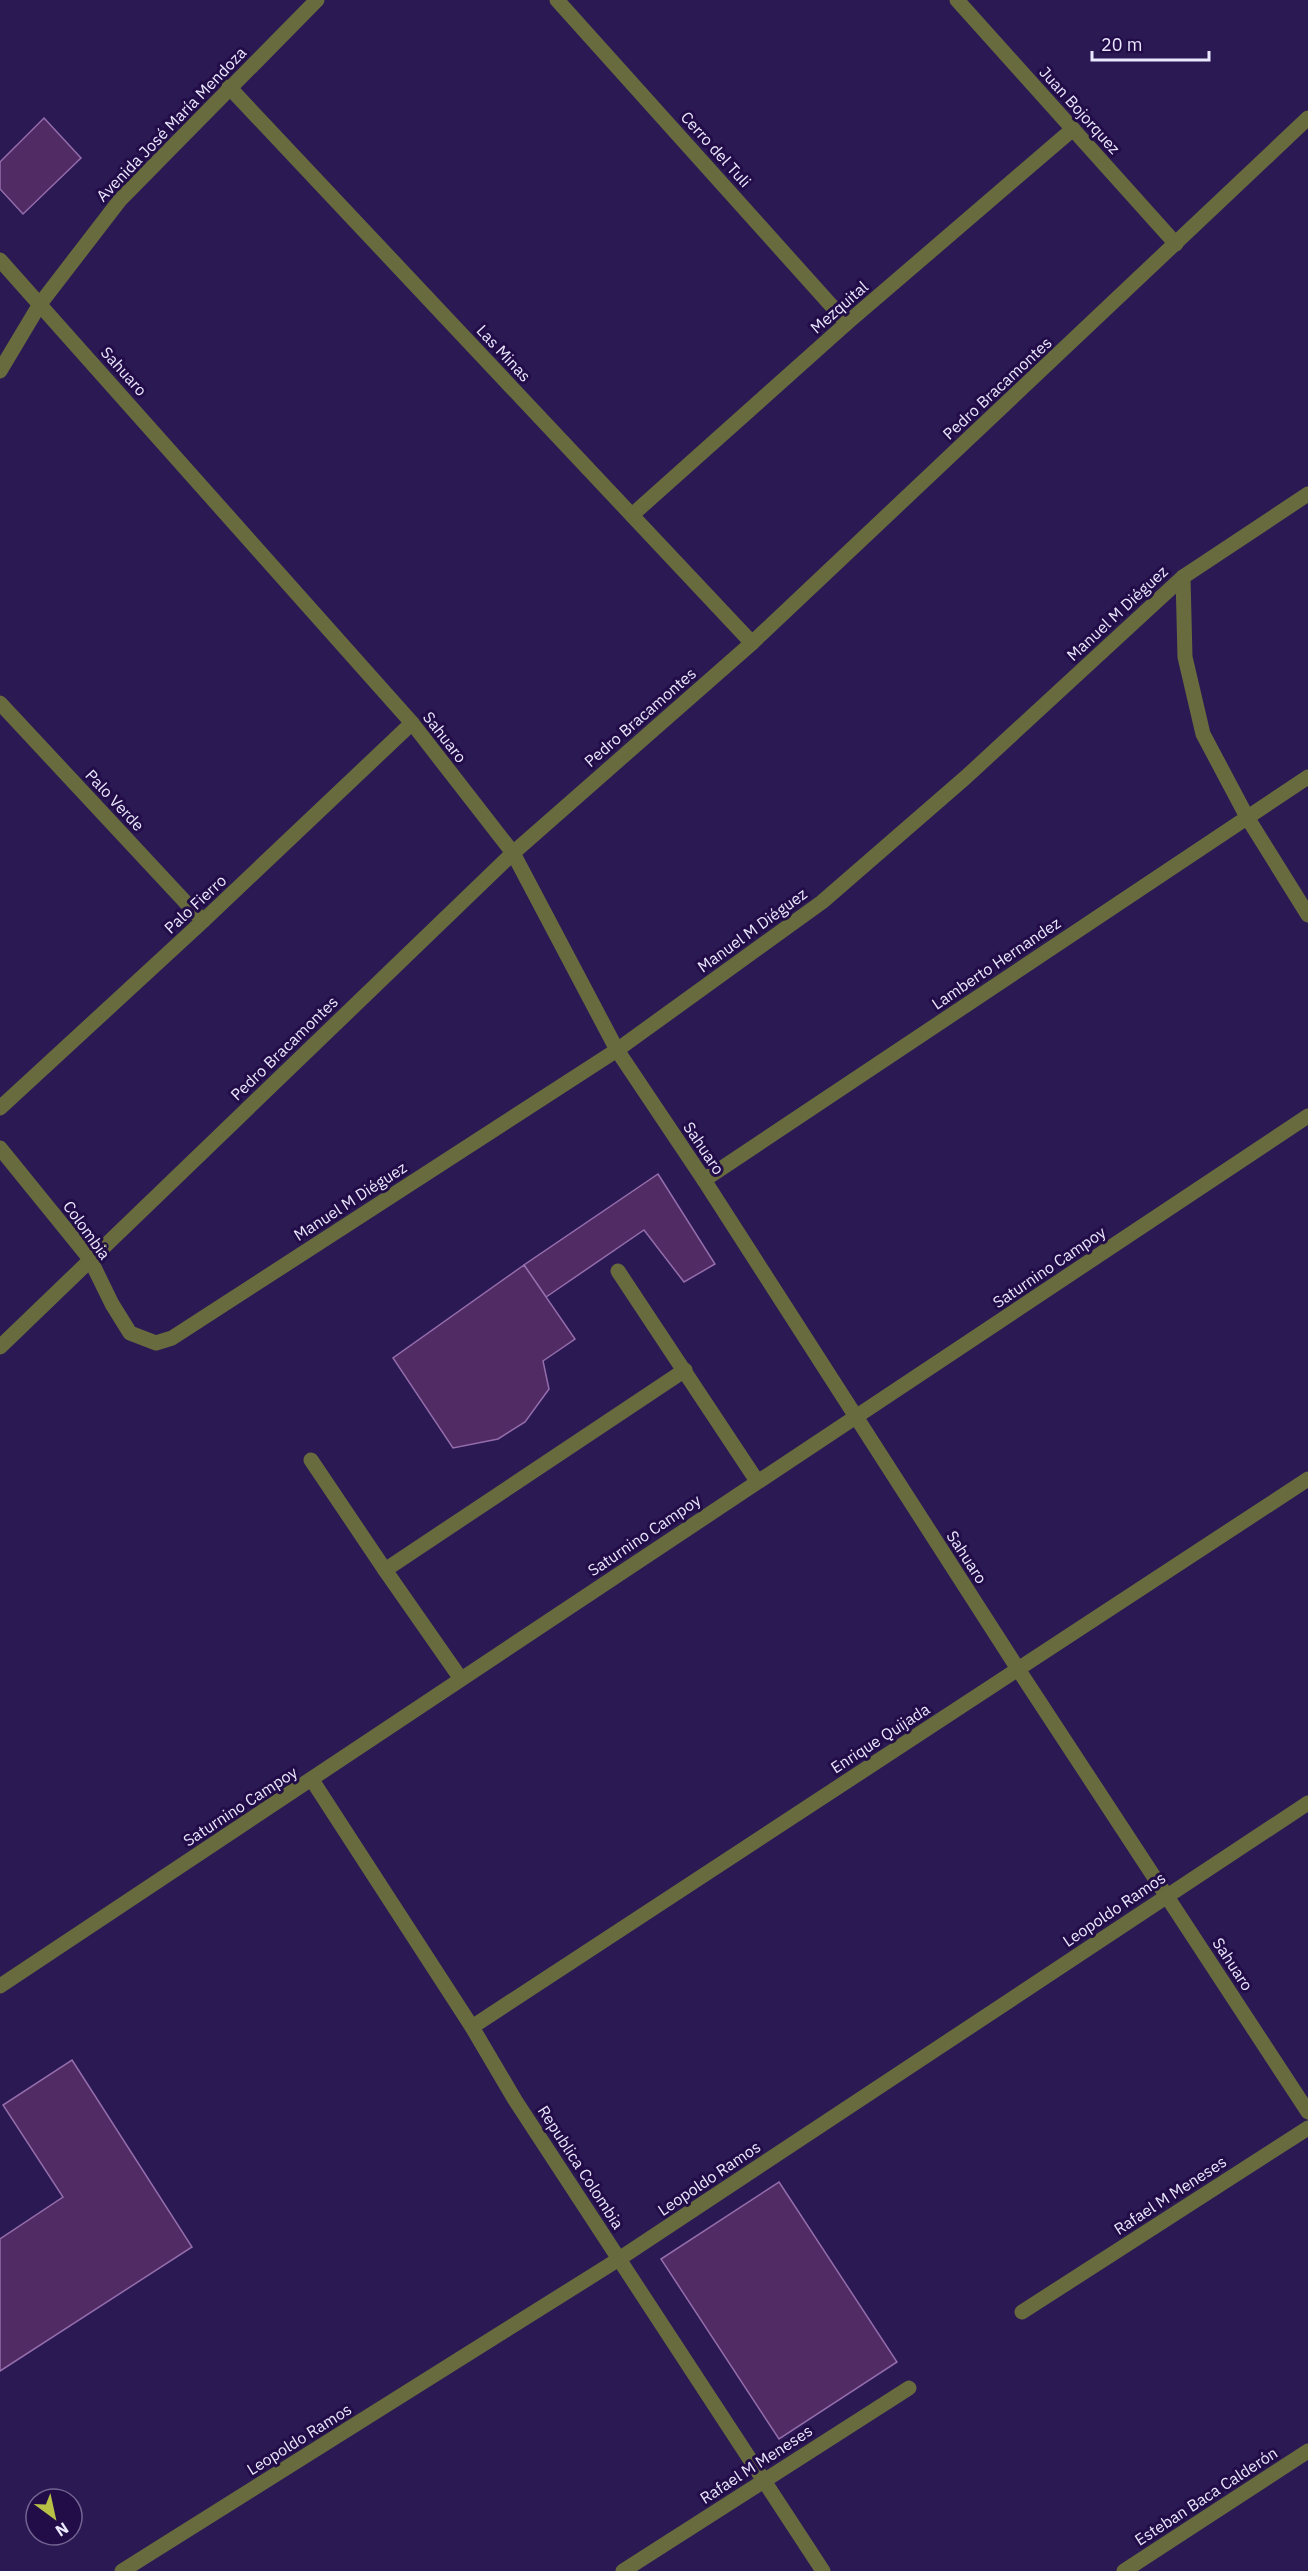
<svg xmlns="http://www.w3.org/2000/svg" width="1308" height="2571" viewBox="0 0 1308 2571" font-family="'IBM Plex Sans',sans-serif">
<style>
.building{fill:#502b64;stroke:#946dab;stroke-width:1.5}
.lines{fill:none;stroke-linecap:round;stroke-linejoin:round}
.service{stroke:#676b3d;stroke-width:15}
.minor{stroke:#676b3d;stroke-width:15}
.tertiary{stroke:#676b3d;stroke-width:15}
.labels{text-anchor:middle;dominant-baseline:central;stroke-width:6;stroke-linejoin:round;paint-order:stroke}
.street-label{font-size:16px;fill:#eae7fe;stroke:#220d48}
</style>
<rect width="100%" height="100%" fill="#2b1954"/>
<g class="building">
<path d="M44 118 81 158 23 214 0 189V162Z"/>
<path d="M658 1174 715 1264 684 1282 644 1230 546 1297 524 1265Z"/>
<path d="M524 1265 575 1339 543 1361 549 1389 525 1422 498 1439 453 1448 393 1358Z"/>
<path d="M72 2060 192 2247 0 2371V2239L63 2197 3 2105Z"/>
<path d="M779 2182 897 2362 779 2439 661 2259Z"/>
</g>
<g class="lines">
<g class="service">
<path d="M618 1271 757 1481"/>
<path d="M311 1460 385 1570 461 1679"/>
<path d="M385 1570 685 1370"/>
</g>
<g class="minor">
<path d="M557 0 847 323"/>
<path d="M957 0 1176 244"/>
<path d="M229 87 752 643"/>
<path d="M0 260 412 723 513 853 617 1050 704 1180 1018 1669 1308 2112"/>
<path d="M632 515 847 323 1073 129"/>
<path d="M1183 577 1185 657 1203 734 1247 817 1308 915"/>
<path d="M0 703 203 921"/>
<path d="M0 1108 203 921 412 723"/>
<path d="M0 1148 90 1259 112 1304 130 1333 156 1343 172 1338 617 1050 822 902 966 777 1183 577 1308 494"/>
<path d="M704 1180 1308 777"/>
<path d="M0 1347 513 853 752 643 1308 118"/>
<path d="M312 1780 472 2027 515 2100 823 2571"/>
<path d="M0 1986 1308 1116"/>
<path d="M472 2027 1308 1479"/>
<path d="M1022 2312 1308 2128"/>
<path d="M122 2571 619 2259 1308 1803"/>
<path d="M623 2571 909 2388"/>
<path d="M1124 2571 1308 2451"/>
</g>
<path class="tertiary" d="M0 371 40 304 120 200 317 0"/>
</g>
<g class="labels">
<g class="street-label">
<text transform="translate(1080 110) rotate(48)">Juan Bojorquez</text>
<text transform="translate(171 124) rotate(-46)">Avenida José María Mendoza</text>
<text transform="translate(716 149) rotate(48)">Cerro del Tuli</text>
<text transform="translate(839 307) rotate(-41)">Mezquital</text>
<text transform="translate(504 353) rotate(47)">Las Minas</text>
<text transform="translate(124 371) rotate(48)">Sahuaro</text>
<text transform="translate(997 388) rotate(-43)">Pedro Bracamontes</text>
<text transform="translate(1117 613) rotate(-43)">Manuel M Diéguez</text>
<text transform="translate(640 717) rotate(-41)">Pedro Bracamontes</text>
<text transform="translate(445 737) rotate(52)">Sahuaro</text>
<text transform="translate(115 800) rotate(47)">Palo Verde</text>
<text transform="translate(195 904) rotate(-43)">Palo Fierro</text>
<text transform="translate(752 930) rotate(-36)">Manuel M Diéguez</text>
<text transform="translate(996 963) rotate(-34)">Lamberto Hernandez</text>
<text transform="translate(284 1048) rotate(-44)">Pedro Bracamontes</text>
<text transform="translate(704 1148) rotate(56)">Sahuaro</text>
<text transform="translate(350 1201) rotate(-33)">Manuel M Diéguez</text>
<text transform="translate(87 1230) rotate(54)">Colombia</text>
<text transform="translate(1049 1267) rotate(-34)">Saturnino Campoy</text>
<text transform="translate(644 1535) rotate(-34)">Saturnino Campoy</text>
<text transform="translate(967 1557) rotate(57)">Sahuaro</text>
<text transform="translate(880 1738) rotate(-33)">Enrique Quijada</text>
<text transform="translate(240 1806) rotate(-33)">Saturnino Campoy</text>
<text transform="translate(1114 1909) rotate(-34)">Leopoldo Ramos</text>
<text transform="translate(1233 1964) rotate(57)">Sahuaro</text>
<text transform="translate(581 2167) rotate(57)">Republica Colombia</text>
<text transform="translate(709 2178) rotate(-34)">Leopoldo Ramos</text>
<text transform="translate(1170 2195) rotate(-33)">Rafael M Meneses</text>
<text transform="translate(299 2439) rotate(-32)">Leopoldo Ramos</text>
<text transform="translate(756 2464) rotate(-33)">Rafael M Meneses</text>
<text transform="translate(1206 2496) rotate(-33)">Esteban Baca Calderón</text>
</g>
</g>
<g transform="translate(54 2517) rotate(147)"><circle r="28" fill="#220d48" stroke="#726491" stroke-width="1.5"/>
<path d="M0-4.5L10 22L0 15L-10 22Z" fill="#b9c046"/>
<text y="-9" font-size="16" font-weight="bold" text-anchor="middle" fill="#eae7fe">N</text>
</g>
<path d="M1092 51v9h117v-9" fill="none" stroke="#eae7fe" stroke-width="3"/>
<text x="1101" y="51" font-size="18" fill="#eae7fe" stroke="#220d48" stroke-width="4.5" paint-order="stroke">20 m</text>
</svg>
